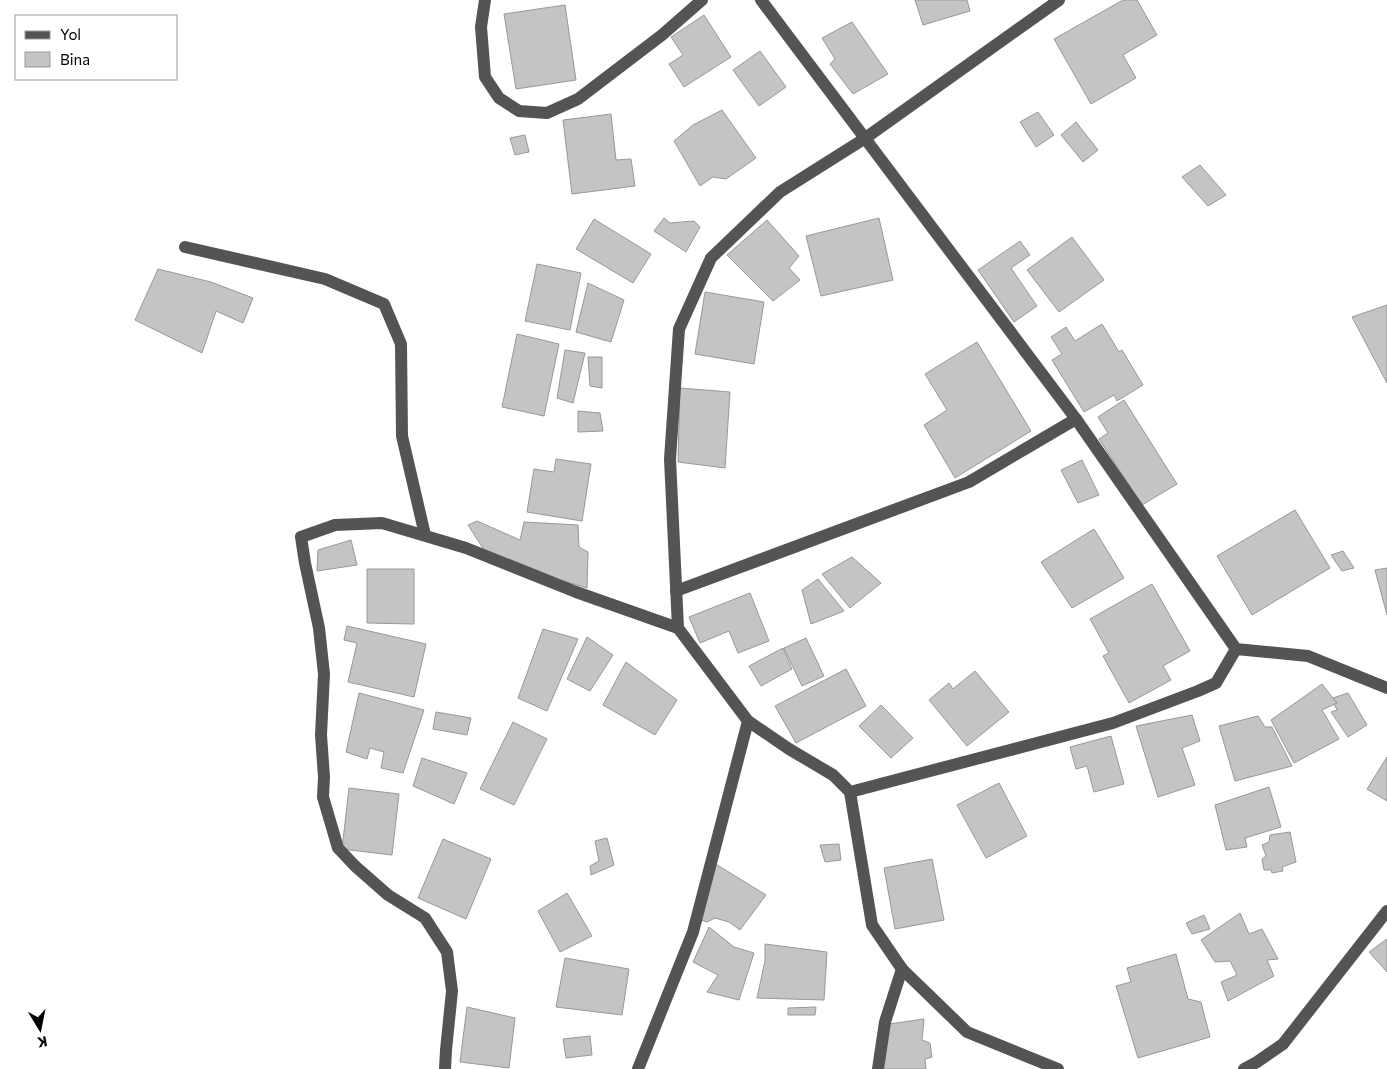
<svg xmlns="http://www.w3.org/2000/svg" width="1387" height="1069" viewBox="0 0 1387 1069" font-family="Commissioner,sans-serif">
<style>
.building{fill:#c4c4c4;stroke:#989898}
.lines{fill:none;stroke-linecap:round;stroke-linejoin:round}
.minor{stroke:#545454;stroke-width:12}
</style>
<rect width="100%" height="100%" fill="#fff"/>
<g class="building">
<path d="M915 0H967L970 11 923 25Z"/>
<path d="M1123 0H1137L1157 35 1123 55 1136 78 1091 104 1054 39Z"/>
<path d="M565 5 576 80 516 89 504 14Z"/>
<path d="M704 15 731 57 684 87 669 64 683 55 671 37Z"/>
<path d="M852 22 888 74 853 94 830 64 835 59 822 38Z"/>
<path d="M760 51 786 87 759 106 733 70Z"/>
<path d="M722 110 756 158 726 179 713 177 700 186 674 141 693 125Z"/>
<path d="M1038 112 1054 135 1036 147 1020 122Z"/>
<path d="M611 114 616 160 631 159 635 186 572 194 563 120Z"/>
<path d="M1076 122 1098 150 1083 162 1061 135Z"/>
<path d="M525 135 529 152 515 155 510 138Z"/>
<path d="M1200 165 1226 195 1208 206 1182 177Z"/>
<path d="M664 218 670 223 694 221 700 227 686 252 654 231Z"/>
<path d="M879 218 893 280 821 296 806 236Z"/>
<path d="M594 219 651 254 633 283 576 249Z"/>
<path d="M767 220 799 256 789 268 800 280 773 301 727 255Z"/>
<path d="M1072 237 1104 280 1059 312 1027 270Z"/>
<path d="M1020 241 1030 255 1011 268 1037 306 1014 322 978 270Z"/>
<path d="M537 264 581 273 570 330 525 321Z"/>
<path d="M158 269 211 282 253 298 243 323 216 311 202 353 135 320Z"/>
<path d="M588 283 624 300 611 342 576 332Z"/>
<path d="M705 292 764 302 754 364 695 354Z"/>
<path d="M1387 305V383L1352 317Z"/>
<path d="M1102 324 1119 352 1122 350 1143 385 1117 401 1114 395 1084 412 1052 360 1062 354 1051 337 1066 327 1075 341Z"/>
<path d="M517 334 559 344 544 416 502 407Z"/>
<path d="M977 342 1031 431 955 478 924 425 947 410 925 374Z"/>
<path d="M565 350 585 353 573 403 557 398Z"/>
<path d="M588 357H602V388L590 386Z"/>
<path d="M680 388 730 392 725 468 678 462Z"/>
<path d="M1124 400 1177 484 1142 505 1099 439 1108 433 1098 417Z"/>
<path d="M578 411 600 413 603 431 578 432Z"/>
<path d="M556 459 591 464 582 521 527 512 534 469 554 472Z"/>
<path d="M1082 460 1099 495 1078 503 1061 470Z"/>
<path d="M1295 510 1330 568 1252 615 1217 556Z"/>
<path d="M477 521 520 540 524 522 578 525 579 547 588 552 587 588 540 574 486 553 468 525Z"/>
<path d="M1094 529 1124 578 1072 608 1041 562Z"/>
<path d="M351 540 357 565 317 571 318 550Z"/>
<path d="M1343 551 1354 568 1342 571 1331 555Z"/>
<path d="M852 557 881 583 850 608 822 574Z"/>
<path d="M1387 568V615L1375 570Z"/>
<path d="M367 569H414V624L367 623Z"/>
<path d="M818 579 844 611 811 624 802 590Z"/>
<path d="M1152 584 1190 651 1163 666 1171 680 1129 703 1103 656 1109 653 1090 619Z"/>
<path d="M750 593 769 641 738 653 729 631 700 643 689 617Z"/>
<path d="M347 626 426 644 414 697 348 682 357 643 344 640Z"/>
<path d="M543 629 578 639 547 711 518 698Z"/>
<path d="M587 637 613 655 590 691 567 679Z"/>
<path d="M806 638 824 676 802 686 784 648Z"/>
<path d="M783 648 792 669 761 686 749 666Z"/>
<path d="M626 662 677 700 655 735 603 705Z"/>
<path d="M846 669 866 706 796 743 775 706Z"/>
<path d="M975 671 1009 712 967 746 929 700 949 683 953 689Z"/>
<path d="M1322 684 1337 703 1322 710 1339 739 1294 763 1271 720Z"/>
<path d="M359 693 424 710 403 773 381 768 384 752 370 748 367 759 346 752Z"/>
<path d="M1348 693 1367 725 1348 737 1331 712 1337 710 1334 704 1337 703 1333 698Z"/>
<path d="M881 705 913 738 891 758 859 726Z"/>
<path d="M436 712 471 718 467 735 433 729Z"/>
<path d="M1192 715 1200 741 1182 748 1195 785 1158 797 1136 726Z"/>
<path d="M1258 716 1265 727H1272L1292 766 1235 781 1219 726Z"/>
<path d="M513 722 547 739 514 805 480 789Z"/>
<path d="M1111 736 1124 784 1094 792 1087 766 1076 769 1070 747Z"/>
<path d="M1387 757V801L1367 789Z"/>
<path d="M422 758 467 773 454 804 413 786Z"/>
<path d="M999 783 1027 836 986 858 957 805Z"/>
<path d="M1269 787 1281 827 1245 838 1247 847 1226 850 1215 805Z"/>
<path d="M349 788 399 794 392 855 342 849Z"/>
<path d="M1290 832 1296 862 1282 867 1283 871 1272 873 1271 870H1264L1262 859 1266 856 1262 845 1269 842 1270 835Z"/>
<path d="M607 838 614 865 591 875 590 866 599 861 595 841Z"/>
<path d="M443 839 491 859 466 919 418 898Z"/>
<path d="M839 844 841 860 825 862 820 845Z"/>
<path d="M932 859 944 920 895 929 884 868Z"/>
<path d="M714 863 766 895 740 930 729 922 715 918 707 922 698 919Z"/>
<path d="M567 893 592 936 560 952 538 911Z"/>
<path d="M1240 913 1249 934 1262 929 1278 959 1267 960 1274 976 1228 1001 1221 982 1237 975 1230 961 1215 962 1201 940Z"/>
<path d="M1204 915 1210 929 1192 934 1186 923Z"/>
<path d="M709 927 734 947 754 953 739 1000 707 992 718 975 693 962Z"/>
<path d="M1387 939V972L1369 952Z"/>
<path d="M765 944 827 952 824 1000 757 998 765 961Z"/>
<path d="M1176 954 1188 999 1201 1002 1210 1037 1138 1058 1116 986 1131 982 1127 968Z"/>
<path d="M565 958 629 969 622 1015 556 1007Z"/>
<path d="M467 1007 515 1018 509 1068 460 1062Z"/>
<path d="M816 1007 815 1015H788V1008Z"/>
<path d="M924 1019 922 1040 930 1043 932 1057 925 1059 926 1069H881L889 1024Z"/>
<path d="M590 1036 592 1055 566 1058 563 1039Z"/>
</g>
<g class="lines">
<g class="minor">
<path d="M485 0 481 27 485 77 499 98 519 111 547 113 578 99 662 35 702 0"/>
<path d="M761 0 1076 419 1236 649 1308 656 1387 688"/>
<path d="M185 247 325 279 384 304 401 344 402 436 425 535"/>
<path d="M676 591 969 482 1076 419"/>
<path d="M678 628 670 459 679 329 711 258 780 192 864 139 1059 0"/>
<path d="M850 792 1113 723 1198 691 1216 683 1236 649"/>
<path d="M445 1069 446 1050 452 991 447 952 425 918 388 895 355 866 338 848 323 797 324 777 321 735 324 674 319 628 305 563 301 537 335 525 382 523 466 548 576 592 678 628 748 721 789 749 833 775 850 792 872 925 902 969 967 1032 1058 1069"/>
<path d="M638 1069 693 932 748 721"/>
<path d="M878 1069 885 1022 902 969"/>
<path d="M1244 1069 1257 1062 1283 1044 1387 911"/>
</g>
</g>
<rect x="15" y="15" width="162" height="65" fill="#ffffff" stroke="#999999"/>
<rect x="25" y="31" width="25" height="8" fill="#545454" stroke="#999999"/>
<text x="60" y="40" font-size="15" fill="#000000">Yol</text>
<rect x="25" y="52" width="25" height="15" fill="#c4c4c4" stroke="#999999"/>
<text x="60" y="65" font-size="15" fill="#000000">Bina</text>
<g transform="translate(40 1029) rotate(170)" stroke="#ffffff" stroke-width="4" paint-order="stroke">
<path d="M0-4L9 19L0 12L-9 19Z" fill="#000000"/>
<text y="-8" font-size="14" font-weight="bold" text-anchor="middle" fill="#000000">K</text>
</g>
</svg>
